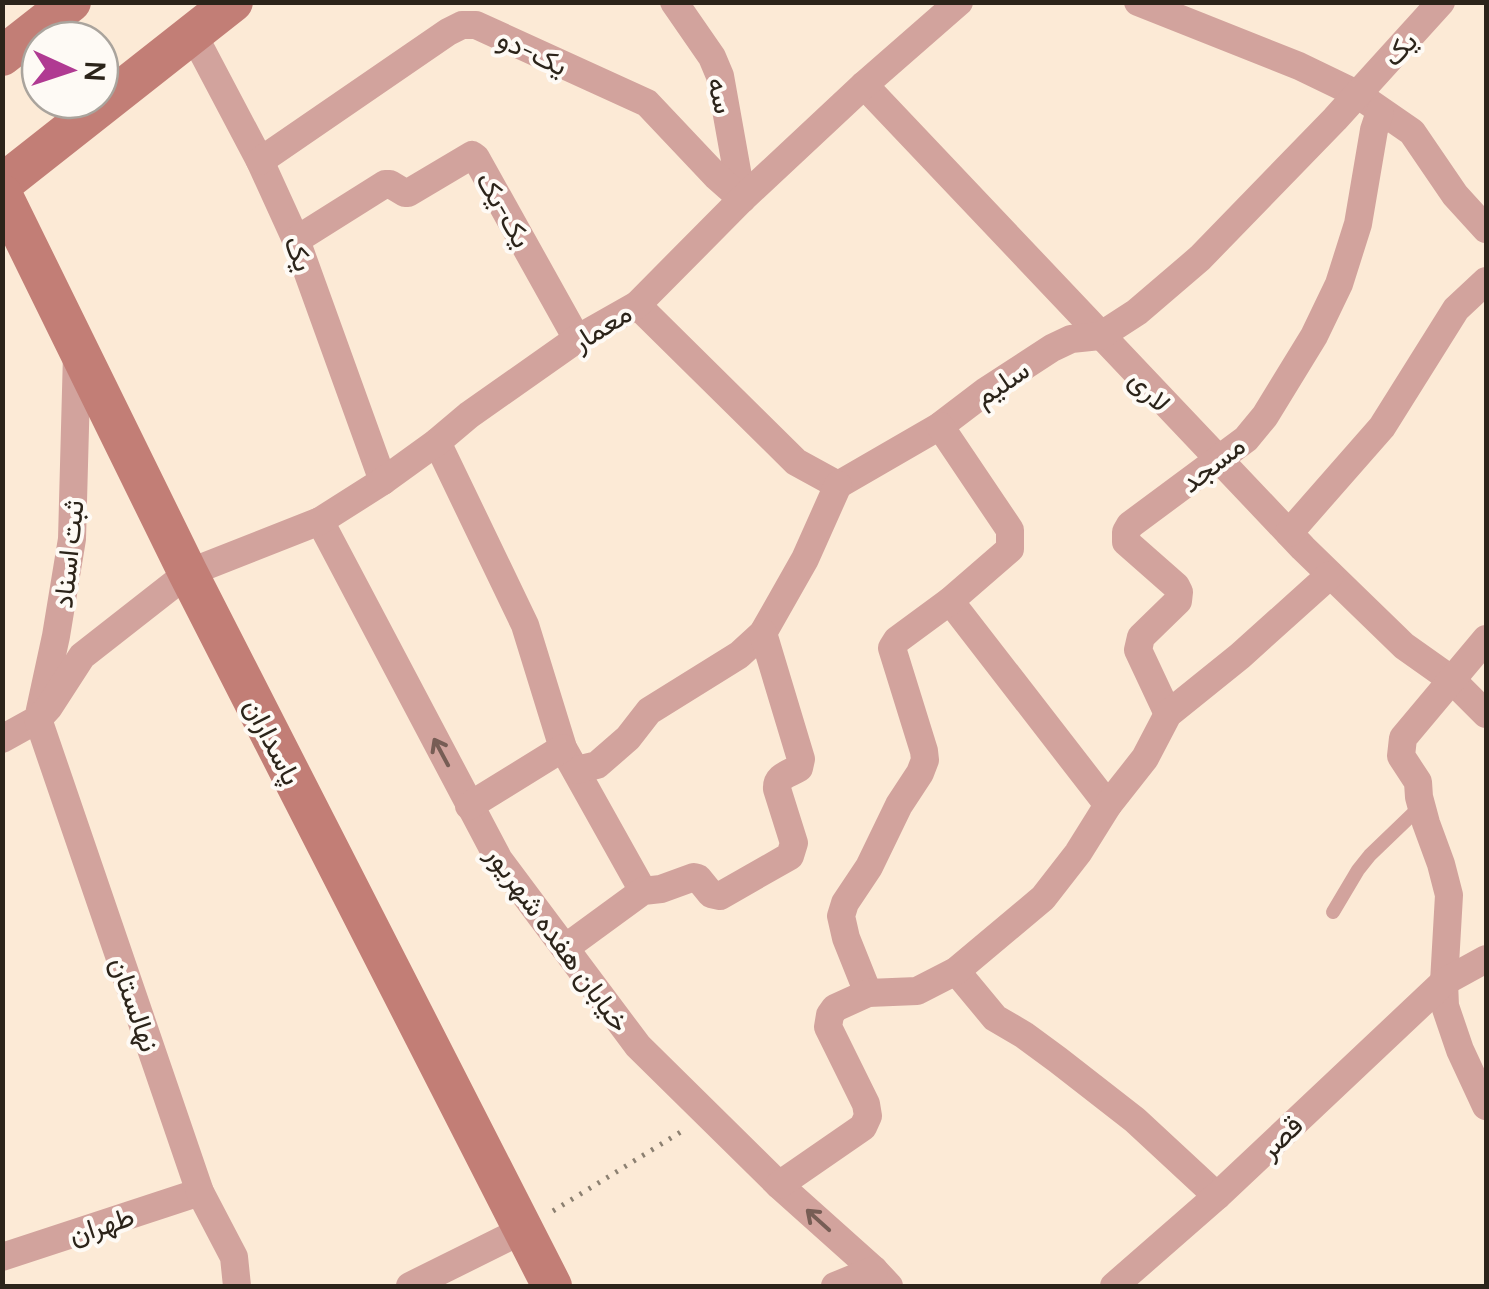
<svg xmlns="http://www.w3.org/2000/svg" width="1489" height="1289" viewBox="0 0 1489 1289" font-family="Manrope,Vazirmatn,sans-serif">
<style>
.lines{fill:none;stroke-linecap:round;stroke-linejoin:round}
.path{stroke:#8c8071;stroke-width:5;stroke-dasharray:2.5 8;stroke-linecap:butt}
.lane{stroke:#d2a39d;stroke-width:14}
.street{stroke:#d2a39d;stroke-width:28}
.secondary{stroke:#c27e76;stroke-width:40}
.oneway{stroke:#775d55}
.labels{text-anchor:middle;dominant-baseline:central;stroke-width:8;stroke-linejoin:round;paint-order:stroke}
.street-label{font-size:28px;fill:#2c241a;stroke:#fefaf5}
</style>
<rect width="100%" height="100%" fill="#fcead6"/>
<g class="lines">
<path class="path" d="M553 1211 684 1130"/>
<path class="lane" d="M1333 912 1358 870 1370 855 1421 806"/>
<g class="street">
<path d="M674 2 712 57 720 76 742 199"/>
<path d="M1138 2 1299 66 1357 94 1412 132 1455 195 1486 229"/>
<path d="M193 34 260 161 296 240 383 481"/>
<path d="M864 85 1303 548 1404 646 1452 680 1486 714"/>
<path d="M260 161 448 32 462 25H476L647 103 716 176 742 199"/>
<path d="M296 240 385 184H390L405 193H408L472 155 476 158 577 339"/>
<path d="M637 305 796 462 838 485 940 426 986 391 1052 348 1071 339 1100 336 1137 312 1200 258 1335 119 1441 2"/>
<path d="M437 442 525 625 563 748 643 891"/>
<path d="M320 521 499 860 638 1046 779 1185 874 1270 889 1286"/>
<path d="M1289 533 1382 427 1456 309 1486 281"/>
<path d="M950 601 1108 805"/>
<path d="M1486 639 1403 738 1401 756 1418 782 1419 797 1426 823 1441 864 1449 895 1444 982 1445 1006 1460 1050 1486 1106"/>
<path d="M1168 714 1138 650 1141 637 1178 601 1179 592 1176 586 1126 542V532L1130 525 1246 439 1265 416 1314 336 1339 284 1358 224 1374 130 1380 112"/>
<path d="M2 739 38 719 56 636 72 539 77 354"/>
<path d="M576 770 597 765 628 738 649 711 739 655 763 633 805 559 838 485"/>
<path d="M469 806 563 748"/>
<path d="M565 948 643 891 661 889 694 877 698 878 711 894 720 896 790 856 794 843 777 789C776 776 789 774 799 768L801 759 763 633"/>
<path d="M956 971 995 1018 1024 1035 1058 1060 1135 1120 1217 1196"/>
<path d="M868 993 846 938 841 916 845 903 869 867 899 805 920 773 925 760 924 751 892 648 897 640 950 601 1010 549V530L940 426"/>
<path d="M779 1185 863 1127 868 1116 866 1104 828 1027 830 1015 835 1008 868 993 917 991 956 971 1043 898 1078 853 1108 805 1145 758 1168 714 1240 656 1330 575"/>
<path d="M2 1257 200 1192"/>
<path d="M237 1286 234 1257 200 1192 38 719 49 707 82 656 188 573 320 521 383 481 437 442 469 415 577 339 637 305 742 199 864 85 959 2"/>
<path d="M410 1286 523 1230"/>
<path d="M835 1286 874 1270"/>
<path d="M1114 1286 1217 1196 1444 982 1486 959"/>
</g>
<g class="secondary">
<path d="M2 56 71 2"/>
<path d="M2 184 233 2"/>
<path d="M2 194 188 573 552 1286"/>
</g>
</g>
<defs><path id="oneway-shaft" d="M-6 0H5M1.5-3L5.5 0L1.5 3" fill="none" stroke-width="1.6" stroke-linecap="round" stroke-linejoin="round" transform="scale(2.5)"/></defs>
<g class="oneway">
<use href="#oneway-shaft" transform="translate(441 752) rotate(-118)"/>
<use href="#oneway-shaft" transform="translate(818 1220) rotate(-138)"/>
</g>
<g class="labels">
<g class="street-label">
<text transform="translate(1399 48) rotate(-47)">یک</text>
<text transform="translate(533 51) rotate(25)">یک-دو</text>
<text transform="translate(722 95) rotate(77)">سه</text>
<text transform="translate(505 209) rotate(60)">یک-یک</text>
<text transform="translate(300 253) rotate(69)">یک</text>
<text transform="translate(601 326) rotate(-32)">معمار</text>
<text transform="translate(1001 382) rotate(-34)">سلیم</text>
<text transform="translate(1151 390) rotate(47)">لاری</text>
<text transform="translate(1212 463) rotate(-38)">مسجد</text>
<text transform="translate(67 554) rotate(-84)">ثبت اسناد</text>
<text transform="translate(274 741) rotate(63)">پاسداران</text>
<text transform="translate(559 938) rotate(54)">خیابان هفده شهریور</text>
<text transform="translate(136 1004) rotate(71)">نهالستان</text>
<text transform="translate(1280 1136) rotate(-44)">قصر</text>
<text transform="translate(101 1224) rotate(-18)">طهران</text>
</g>
</g>
<rect width="1489" height="1289" fill="none" stroke="#2c241a" stroke-width="10"/>
<g transform="translate(70 70) rotate(93)"><circle r="48" fill="#fefaf5" stroke="#aaa49d" stroke-width="2.5"/>
<path d="M0-8L18 38L0 25L-18 38Z" fill="#b03a92"/>
<text y="-15" font-size="28" font-weight="bold" text-anchor="middle" fill="#2c241a">N</text>
</g>
</svg>
